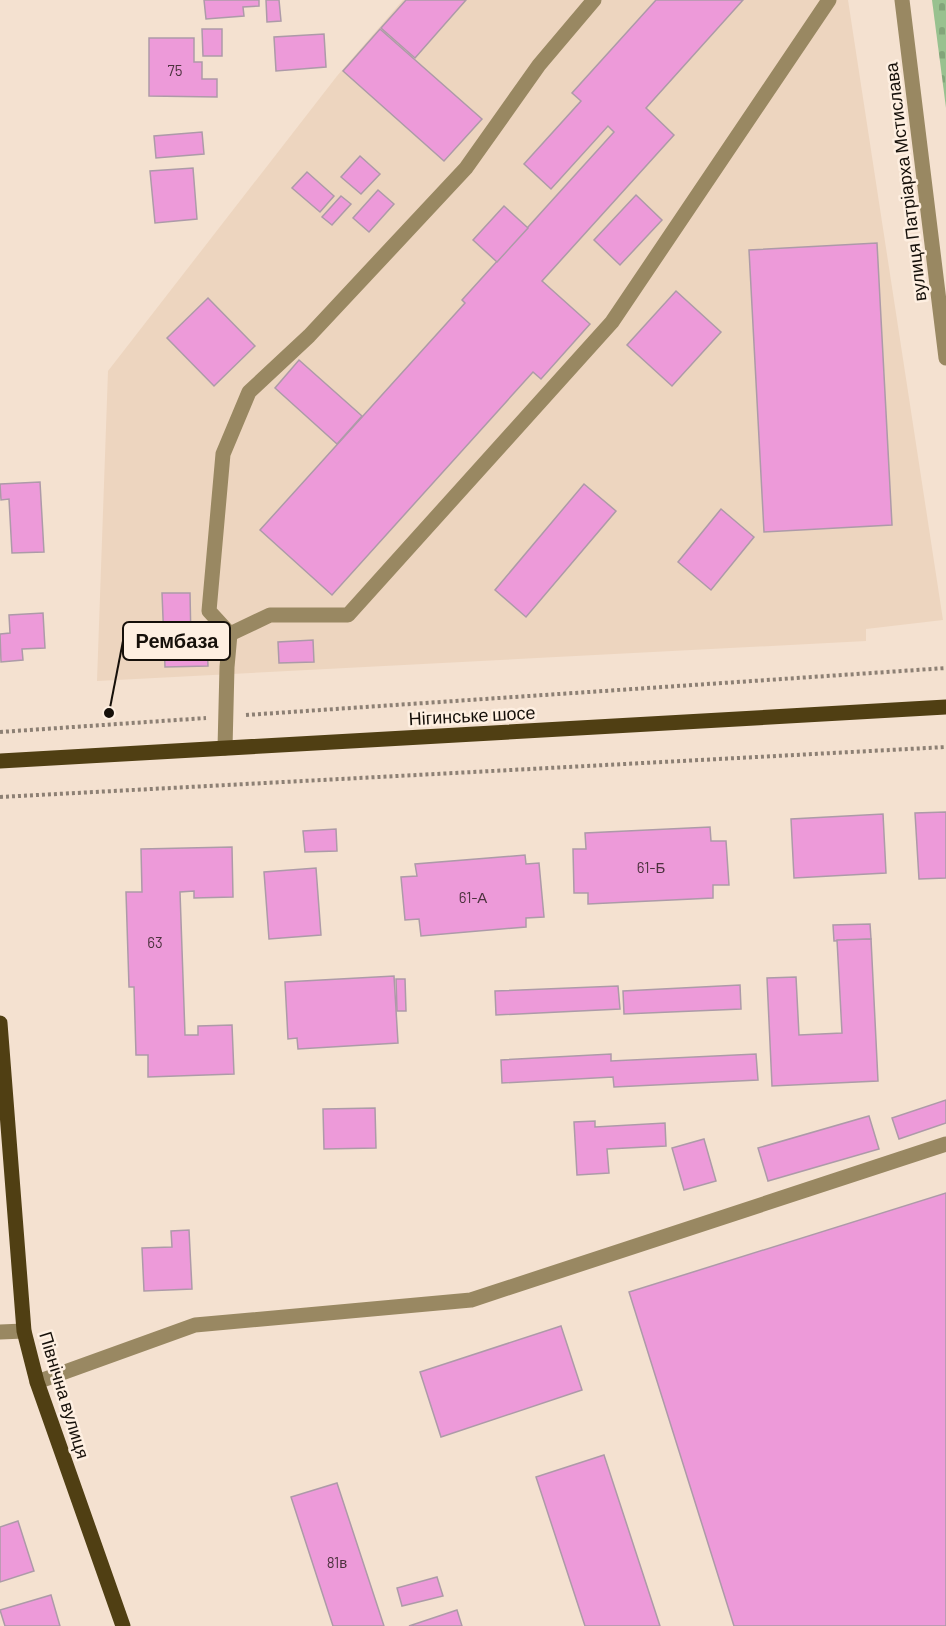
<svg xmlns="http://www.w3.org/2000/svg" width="946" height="1626" viewBox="0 0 946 1626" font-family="Barlow,sans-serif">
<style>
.built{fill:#edd5bf}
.cemetery{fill:url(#cemetery-stones)}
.building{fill:#ed9ad9;stroke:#ad9aa8;stroke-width:1.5}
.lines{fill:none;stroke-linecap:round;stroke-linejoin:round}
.path{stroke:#8d8074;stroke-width:4;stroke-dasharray:3 3;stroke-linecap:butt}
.minor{stroke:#998862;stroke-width:15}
.major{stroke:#503f13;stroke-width:15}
.labels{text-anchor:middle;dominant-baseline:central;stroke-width:5;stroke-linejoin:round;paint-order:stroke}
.number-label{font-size:15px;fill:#4c323e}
.street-label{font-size:18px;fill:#16100a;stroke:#feefe1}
.leader{fill:none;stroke:#16100a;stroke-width:2}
.callout-dot{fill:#16100a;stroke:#feefe1;stroke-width:2}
.callout{fill:#feefe1;stroke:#16100a;stroke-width:2}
.callout-label{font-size:20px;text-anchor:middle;font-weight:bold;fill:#16100a}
</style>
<defs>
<pattern id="cemetery-stones" width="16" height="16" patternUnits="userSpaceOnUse" patternTransform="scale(1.5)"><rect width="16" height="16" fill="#98c18f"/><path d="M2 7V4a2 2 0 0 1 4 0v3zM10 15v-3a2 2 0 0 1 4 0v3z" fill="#82a57a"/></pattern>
</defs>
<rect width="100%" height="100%" fill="#f4e1d0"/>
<path class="built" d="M403 0H848L943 620 866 629V641L97 681 108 371 337 76Z"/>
<path class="cemetery" d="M932 0H946V108Z"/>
<g class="building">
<path d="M204 0H259V6L243 7 244 16 206 19Z"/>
<path d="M266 0H279L281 21 267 22Z"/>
<path d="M406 0H466L415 58 381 28Z"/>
<path d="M656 0H743L646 108 674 135 542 281 590 324 541 379 533 372 332 595 260 530 465 303 462 300 614 132 608 126 551 189 524 164 581 101 572 93Z"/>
<path d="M202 29H222V56H203Z"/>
<path d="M380 29 482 119 444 161 343 71Z"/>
<path d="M324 34 326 67 276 71 274 37Z"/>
<path d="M149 38H194V62H202V79H217V97L149 96Z"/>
<path d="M202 132 204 154 156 158 154 136Z"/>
<path d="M360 156 380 174 361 194 341 177Z"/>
<path d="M193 168 197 219 155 223 150 171Z"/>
<path d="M307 172 334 196 320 212 292 188Z"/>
<path d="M378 190 394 204 369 232 353 218Z"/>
<path d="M636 195 662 220 620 265 594 240Z"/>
<path d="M341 196 351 204 332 225 322 217Z"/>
<path d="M504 206 528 228 497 262 473 240Z"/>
<path d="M877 243 892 525 764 532 749 250Z"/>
<path d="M676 291 721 332 672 386 627 345Z"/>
<path d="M208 298 255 346 214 386 167 338Z"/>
<path d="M299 360 362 416 337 444 275 388Z"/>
<path d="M40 482 44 552 12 553 9 499 1 500 0 484Z"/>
<path d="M584 484 616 511 526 617 495 590Z"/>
<path d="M721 509 754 537 711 590 678 562Z"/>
<path d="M162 593H190L191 641 207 640 208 666 165 667Z"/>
<path d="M43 613 45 648 22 649 23 660 1 662 0 634 10 633 9 615Z"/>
<path d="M313 640 314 662 279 663 278 642Z"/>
<path d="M946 812V878L919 879 915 813Z"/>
<path d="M883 814 886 873 794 878 791 819Z"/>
<path d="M710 827 711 841H726L729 885H713V898L588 904V893H574L573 849H586L585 833Z"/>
<path d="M336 829 337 851 305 852 303 831Z"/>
<path d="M232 847 233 897 194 898V891L180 892 185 1035H198V1026L232 1025 234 1074 148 1077V1055H136L134 987H129L126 892H142L141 849Z"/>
<path d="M525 855 526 864 539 863 544 917 526 918V927L421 936 419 919 405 920 401 877 417 876 415 864Z"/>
<path d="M316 868 321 935 269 939 264 872Z"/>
<path d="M870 924 871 939 834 941 833 925Z"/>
<path d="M871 939 878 1081 772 1086 767 978 796 977 799 1035 842 1033 837 940Z"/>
<path d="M394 976 398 1043 298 1049 297 1038 288 1039 285 982Z"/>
<path d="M396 979H405L406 1011H397Z"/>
<path d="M740 985 741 1009 624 1014 623 991Z"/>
<path d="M618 986 620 1009 496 1015 495 991Z"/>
<path d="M611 1054V1061L756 1054 758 1080 614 1087 613 1077 502 1083 501 1060Z"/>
<path d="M946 1100V1123L899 1139 892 1118Z"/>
<path d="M375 1108 376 1148 324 1149 323 1109Z"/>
<path d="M869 1116 879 1149 768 1181 758 1148Z"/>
<path d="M595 1121V1127L665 1123 666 1146 607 1149 609 1173 577 1175 574 1122Z"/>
<path d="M704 1139 716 1181 684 1190 672 1148Z"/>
<path d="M946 1193V1626H734L629 1292Z"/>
<path d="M189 1230 192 1289 144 1291 142 1248 172 1247 171 1231Z"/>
<path d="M561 1326 582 1390 441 1437 420 1372Z"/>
<path d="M604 1455 660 1626H585L536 1477Z"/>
<path d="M337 1483 384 1626H333L291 1497Z"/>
<path d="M18 1521 34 1571 0 1582V1527Z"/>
<path d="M437 1577 443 1596 402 1606 397 1588Z"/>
<path d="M51 1595 60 1626H5L0 1610Z"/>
<path d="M457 1610 462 1626H409Z"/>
</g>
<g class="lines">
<g class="path">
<path d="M246 715 946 668"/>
<path d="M0 732 206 718"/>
<path d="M0 797 946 747"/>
</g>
<g class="minor">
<path d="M902 0 946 358"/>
<path d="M230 634 270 615H348L612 322 829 0"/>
<path d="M225 748 227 667 230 634 209 611 223 454 249 392 309 336 466 168 539 65 594 0"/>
<path d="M0 1332 24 1331"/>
<path d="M37 1382 195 1325 471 1300 946 1144"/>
</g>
<g class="major">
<path d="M0 761 946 707"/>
<path d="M0 1023 24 1331 37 1382 123 1626"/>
</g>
</g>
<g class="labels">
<g class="number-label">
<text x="175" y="70">75</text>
<text x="651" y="867">61-Б</text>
<text x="473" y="897">61-А</text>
<text x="155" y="942">63</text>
<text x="337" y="1562">81в</text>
</g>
<g class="street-label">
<text transform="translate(905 182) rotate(-97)">вулиця Патріарха Мстислава</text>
<text transform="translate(472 715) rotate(-3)">Нігинське шосе</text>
<text transform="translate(65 1395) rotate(73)">Північна вулиця</text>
</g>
</g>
<path class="leader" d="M109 713L123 641"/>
<circle class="callout-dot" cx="109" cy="713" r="6"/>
<rect class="callout" x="123" y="622" width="107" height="38" rx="6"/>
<g class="callout-label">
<text x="177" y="648">Рембаза</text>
</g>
</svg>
